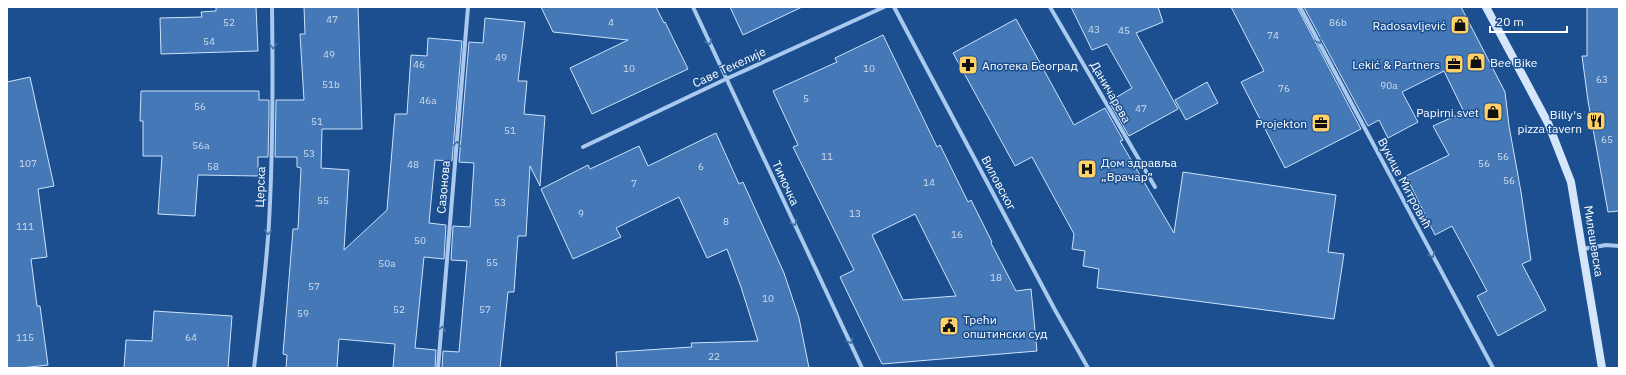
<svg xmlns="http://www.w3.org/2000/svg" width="1626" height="375" viewBox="0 0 1626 375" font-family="'IBM Plex Sans',sans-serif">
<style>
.building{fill:#4478b7;stroke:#cfe3fa;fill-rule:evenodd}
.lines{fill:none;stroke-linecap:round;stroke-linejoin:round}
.minor{stroke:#a9c9ee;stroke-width:4}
.secondary{stroke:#d6e6fa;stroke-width:8}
.oneway{stroke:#4674ac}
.labels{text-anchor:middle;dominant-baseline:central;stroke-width:3;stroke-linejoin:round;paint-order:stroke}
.number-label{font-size:10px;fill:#d0dded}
.poi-label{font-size:12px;fill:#fff;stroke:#1b4f8f;text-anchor:end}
.street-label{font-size:12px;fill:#fff;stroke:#1b4f8f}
</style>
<rect width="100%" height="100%" fill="#1b4f8f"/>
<g class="building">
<path d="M216 7H256L258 51 161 54 160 18 202 17 201 12 216 11Z"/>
<path d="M304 7H358L362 129H322L321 168 349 170 344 250 387 210 395 114H407L411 55 427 56 428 38 462 41 452 161 435 160 429 223 446 225 444 259 424 257 415 348 436 350 435 368H393L395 344 339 339 337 368H286L287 355 283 354 293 229H298L301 168 297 167V157H275L276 100H304L300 34H305Z"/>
<path d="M541 7H656L664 23 665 22 688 69 592 114 570 68 628 40 553 32Z"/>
<path d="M730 7H802L743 35Z"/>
<path d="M1071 7H1158L1163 22 1136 33 1178 109 1129 136 1111 105 1117 101 1115 98 1132 88 1107 44 1092 50Z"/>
<path d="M1231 7H1297L1361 129 1285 168 1241 82 1264 71Z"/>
<path d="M1304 7H1461L1505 92 1509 126 1521 192 1531 260 1522 264 1546 310 1498 336 1477 296 1487 291 1452 226 1435 235 1406 176 1449 155 1433 126 1464 112 1444 71 1402 92 1418 122 1388 138 1379 120 1368 126Z"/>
<path d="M1587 7H1619V211L1608 212 1588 101 1582 56H1587Z"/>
<path d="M485 18 525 22 518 81H527L524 114 545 116 540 186 530 166 526 236H518L514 292H508L500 368H442L443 351 459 352 467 261 451 260 453 226 470 227 474 163 459 162 469 42 483 43Z"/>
<path d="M1016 19 1074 125 1105 108 1123 140 1120 141 1174 233 1183 172 1336 195 1328 252 1344 254 1334 319 1097 288 1099 269 1083 266 1085 251 1072 249 1074 234 1032 157 1015 166 953 53Z"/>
<path d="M883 35 937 147 940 145 968 202 971 200 992 242 991 243 1016 291 1031 289 1037 351 882 364 840 277 854 270 793 147 798 145 773 91 837 62 835 58ZM915 214 956 296 903 300 872 235Z"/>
<path d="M30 77 54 186 38 189 47 257 31 259 37 306H40L48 365 21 368H7V82Z"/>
<path d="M1207 82 1218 103 1186 120 1175 100Z"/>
<path d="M141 91H259V100H269V115L268 157H258V176L198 175 195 216 158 214 162 156H143V121H140Z"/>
<path d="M716 133 739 184 743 182 784 273 799 318 809 368H617L616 352 692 347 691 343 758 341 741 287 727 249 707 258 679 197 616 228 621 237 573 259 541 189 588 165 590 169 639 146 648 166Z"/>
<path d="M154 311 232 316 228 368H124L126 340 152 341Z"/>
</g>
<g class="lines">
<g class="minor">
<path d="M693 7 862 368"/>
<path d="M894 7 1055 310 1088 368"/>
<path d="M1050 7 1155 187"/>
<path d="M1300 7 1493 368"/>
<path d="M583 147 726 79 884 7"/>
<path d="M1583 249 1606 245 1619 246"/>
<path d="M254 368C260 320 266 271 269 223 273 151 273 79 272 7"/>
<path d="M438 368 468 7"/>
</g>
<path class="secondary" d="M1486 7 1548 123 1571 182 1602 368"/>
</g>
<defs><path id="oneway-chevron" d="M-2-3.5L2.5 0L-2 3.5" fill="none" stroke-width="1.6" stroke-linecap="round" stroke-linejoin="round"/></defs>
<g class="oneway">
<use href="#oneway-chevron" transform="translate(1319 41) rotate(62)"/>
<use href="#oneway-chevron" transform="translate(709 42) rotate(65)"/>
<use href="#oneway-chevron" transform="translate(273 46) rotate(90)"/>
<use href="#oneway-chevron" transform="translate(457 144) rotate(-85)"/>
<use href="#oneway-chevron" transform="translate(794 223) rotate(65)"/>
<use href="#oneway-chevron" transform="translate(268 232) rotate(95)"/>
<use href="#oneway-chevron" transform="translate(1432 255) rotate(62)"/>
<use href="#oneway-chevron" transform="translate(442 329) rotate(-85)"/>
<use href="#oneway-chevron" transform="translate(850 341) rotate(65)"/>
</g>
<defs>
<g id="shop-square" transform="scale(1)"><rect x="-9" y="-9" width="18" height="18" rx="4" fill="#ffd166" stroke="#1b4f8f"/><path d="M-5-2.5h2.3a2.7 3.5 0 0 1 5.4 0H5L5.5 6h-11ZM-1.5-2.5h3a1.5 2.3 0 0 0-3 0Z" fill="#111"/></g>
<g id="office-square" transform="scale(1)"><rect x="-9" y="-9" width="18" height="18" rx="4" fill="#ffd166" stroke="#1b4f8f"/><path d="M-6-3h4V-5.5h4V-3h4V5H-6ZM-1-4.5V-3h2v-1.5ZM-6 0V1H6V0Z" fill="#111"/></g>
<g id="pharmacy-square" transform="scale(1)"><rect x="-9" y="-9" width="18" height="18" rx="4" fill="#ffd166" stroke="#1b4f8f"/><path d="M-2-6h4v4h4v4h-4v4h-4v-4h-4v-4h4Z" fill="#111"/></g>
<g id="restaurant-square" transform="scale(1)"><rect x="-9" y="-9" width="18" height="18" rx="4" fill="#ffd166" stroke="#1b4f8f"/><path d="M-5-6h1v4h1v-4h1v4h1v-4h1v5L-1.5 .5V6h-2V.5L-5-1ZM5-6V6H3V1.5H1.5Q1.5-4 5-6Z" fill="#111"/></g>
<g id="hospital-square" transform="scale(1)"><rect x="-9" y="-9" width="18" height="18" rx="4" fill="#ffd166" stroke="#1b4f8f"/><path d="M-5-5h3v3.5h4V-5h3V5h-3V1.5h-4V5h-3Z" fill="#111"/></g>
<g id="civic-square" transform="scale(1)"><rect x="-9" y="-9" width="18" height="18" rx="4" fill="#ffd166" stroke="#1b4f8f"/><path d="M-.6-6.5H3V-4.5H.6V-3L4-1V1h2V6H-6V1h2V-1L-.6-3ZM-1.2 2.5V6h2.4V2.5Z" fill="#111"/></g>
</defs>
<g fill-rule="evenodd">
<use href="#shop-square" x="1460" y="25"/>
<use href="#shop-square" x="1476" y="62"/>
<use href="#office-square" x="1454" y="64"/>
<use href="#pharmacy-square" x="968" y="65"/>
<use href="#shop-square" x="1493" y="112"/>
<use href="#restaurant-square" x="1596" y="121"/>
<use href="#office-square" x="1321" y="123"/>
<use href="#hospital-square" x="1087" y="169"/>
<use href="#civic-square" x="949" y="326"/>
</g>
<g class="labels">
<g class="number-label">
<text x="332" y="19">47</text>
<text x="229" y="22">52</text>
<text x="611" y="22">4</text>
<text x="1338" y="22">86b</text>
<text x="1094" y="29">43</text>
<text x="1124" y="30">45</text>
<text x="1273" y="35">74</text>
<text x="209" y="41">54</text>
<text x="329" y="54">49</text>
<text x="501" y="57">49</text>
<text x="419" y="64">46</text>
<text x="629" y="68">10</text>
<text x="869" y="68">10</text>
<text x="1602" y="79">63</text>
<text x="331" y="84">51b</text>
<text x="1389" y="85">90a</text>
<text x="1284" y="88">76</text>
<text x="806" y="98">5</text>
<text x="428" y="100">46a</text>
<text x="200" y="106">56</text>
<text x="1141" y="108">47</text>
<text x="317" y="121">51</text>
<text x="510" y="130">51</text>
<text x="1607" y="139">65</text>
<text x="201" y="145">56a</text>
<text x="309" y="153">53</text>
<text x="827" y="156">11</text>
<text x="1503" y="156">56</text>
<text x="28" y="163">107</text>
<text x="1484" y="163">56</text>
<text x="413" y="164">48</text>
<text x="213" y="166">58</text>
<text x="701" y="166">6</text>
<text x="1509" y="180">56</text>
<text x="929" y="182">14</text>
<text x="634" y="183">7</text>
<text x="323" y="200">55</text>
<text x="500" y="202">53</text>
<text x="581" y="213">9</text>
<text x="855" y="213">13</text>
<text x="726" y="221">8</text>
<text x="25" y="226">111</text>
<text x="957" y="234">16</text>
<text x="420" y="240">50</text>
<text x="492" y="262">55</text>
<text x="387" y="263">50a</text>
<text x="996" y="277">18</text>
<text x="314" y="286">57</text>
<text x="768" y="298">10</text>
<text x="399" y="309">52</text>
<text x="485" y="309">57</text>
<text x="303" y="313">59</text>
<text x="25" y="337">115</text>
<text x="191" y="337">64</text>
<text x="714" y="356">22</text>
</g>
<g class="poi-label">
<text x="1446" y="25">Radosavljević</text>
<text x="1490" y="62" text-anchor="start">Bee Bike</text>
<text x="1440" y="64">Lekić &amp; Partners</text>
<text x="982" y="65" text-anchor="start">Апотека Београд</text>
<text x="1479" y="112">Papirni svet</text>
<text x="1582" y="114">Billy's<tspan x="1582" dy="14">pizza tavern</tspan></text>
<text x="1307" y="123">Projekton</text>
<text x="1101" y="162" text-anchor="start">Дом здравља<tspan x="1101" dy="14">„Врачар”</tspan></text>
<text x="963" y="319" text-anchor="start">Трећи<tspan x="963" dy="14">општински суд</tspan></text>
</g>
<g class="street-label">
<text transform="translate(729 67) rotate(-25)">Саве Текелије</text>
<text transform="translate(1111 92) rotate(60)">Даничарева</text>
<text transform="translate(786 183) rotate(65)">Тимочка</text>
<text transform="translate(999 183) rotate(62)">Виловског</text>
<text transform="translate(1405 183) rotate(62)">Вукице Митровић</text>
<text transform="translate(260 187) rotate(-88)">Церска</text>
<text transform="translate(443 187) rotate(-85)">Сазонова</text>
<text transform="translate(1594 241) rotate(81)">Милешевска</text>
</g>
</g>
<rect width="1626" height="375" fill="none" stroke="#ffffff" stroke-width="16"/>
<path d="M1490 26v6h77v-6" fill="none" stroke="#ffffff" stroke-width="2"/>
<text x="1496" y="26" font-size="12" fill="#ffffff" stroke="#1b4f8f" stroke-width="3" paint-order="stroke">20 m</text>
</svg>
